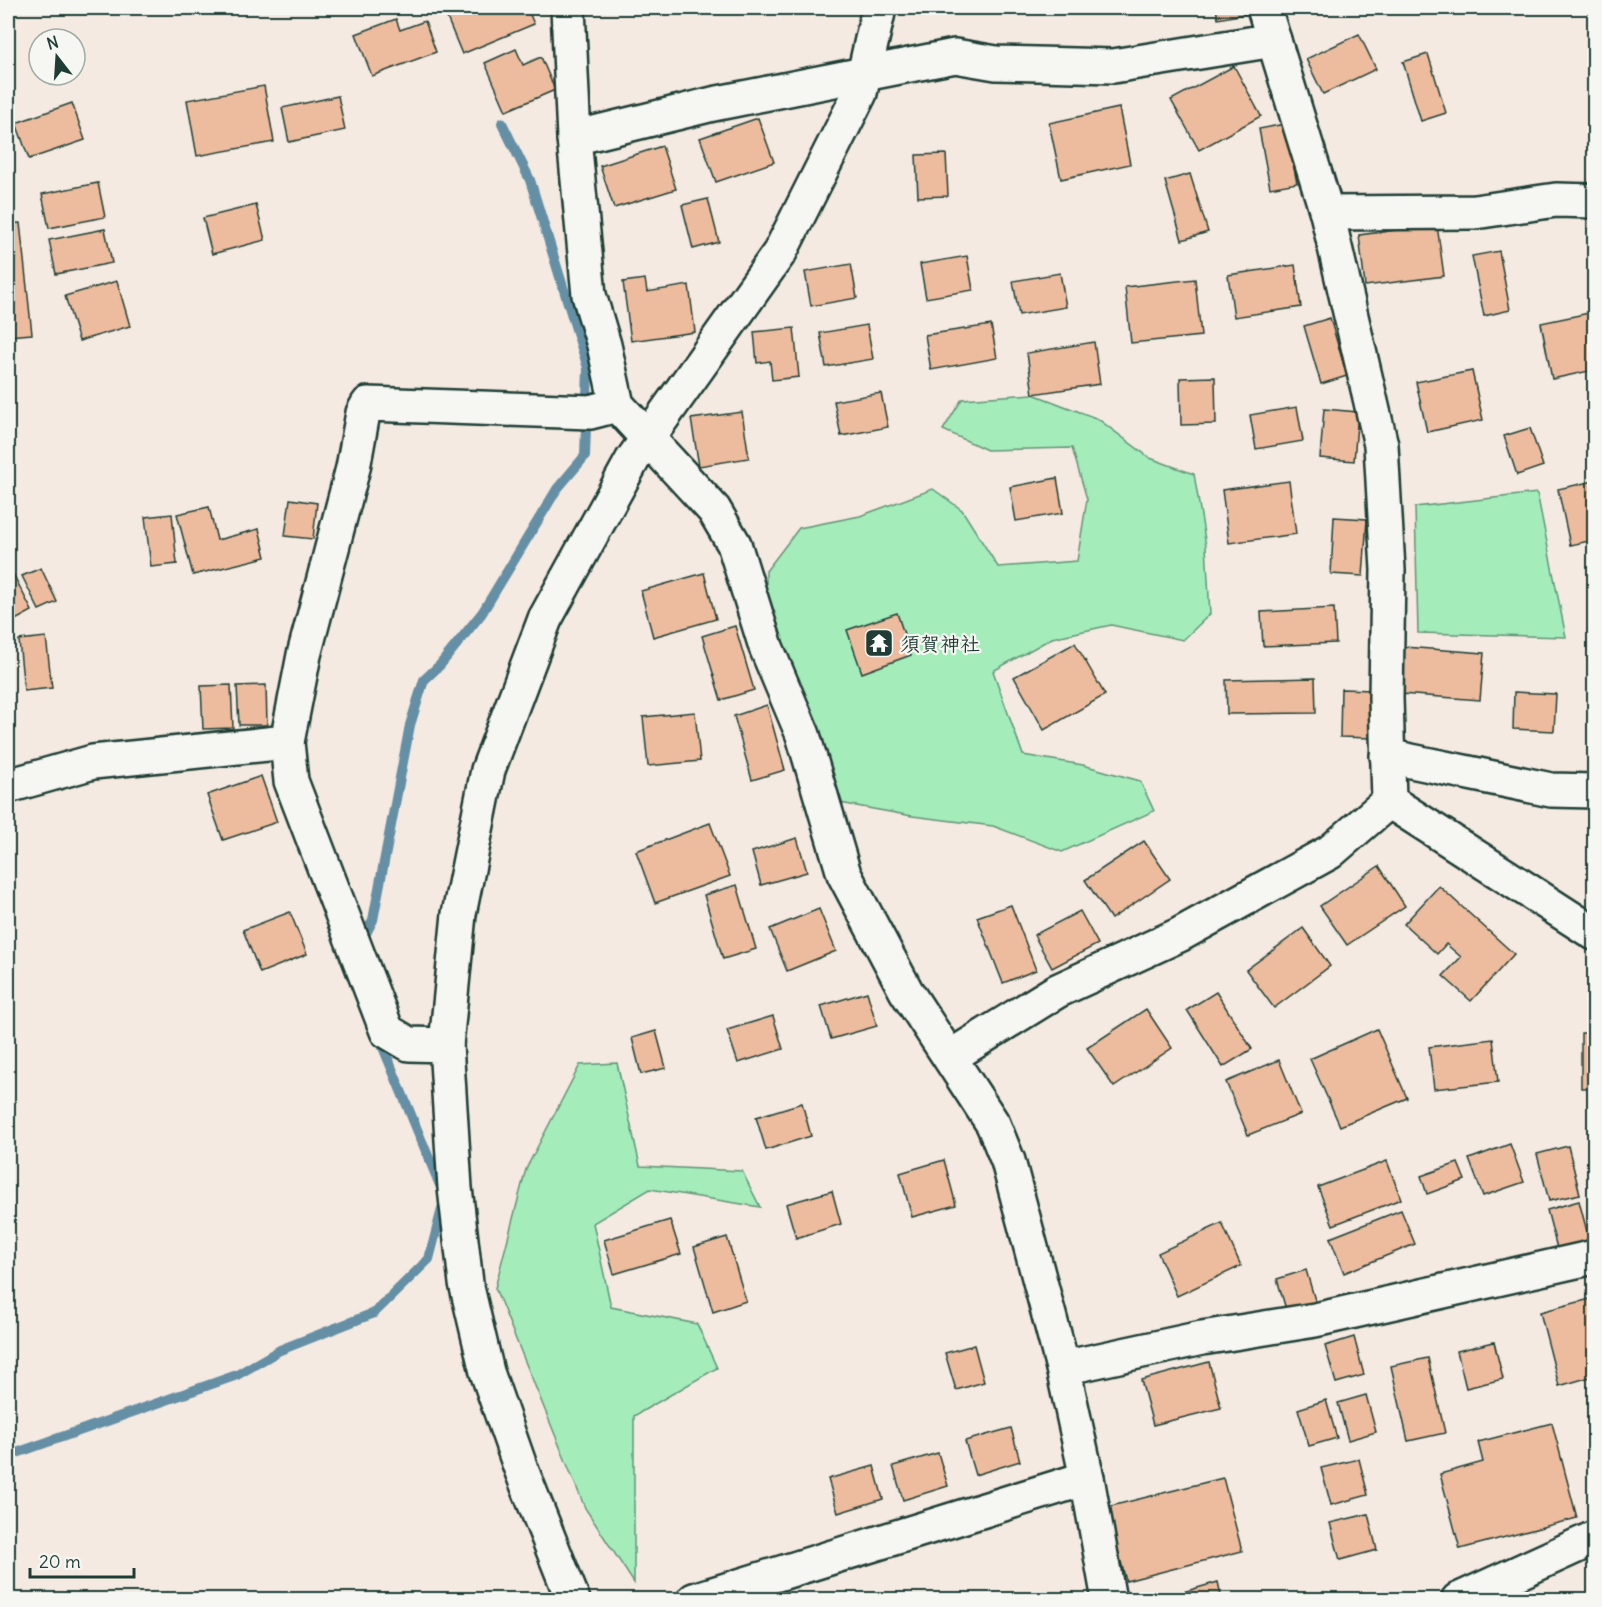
<svg xmlns="http://www.w3.org/2000/svg" width="1602" height="1607" viewBox="0 0 1602 1607" font-family="Delius,'Klee One',sans-serif">
<style>
.green{fill:#a4ecba;stroke:#629477;stroke-width:1.5}
.lines{fill:none;stroke-linecap:round;stroke-linejoin:round}
.stream{stroke:#658fa5;stroke-width:10}
.building{fill:#edbc9e;stroke:#1f3d34;stroke-width:1.5}
.minor-casing{stroke:#1f3d34;stroke-width:38}
.minor{stroke:#f6f6f2;stroke-width:33}
.labels{text-anchor:middle;dominant-baseline:central;stroke-width:4.5;stroke-linejoin:round;paint-order:stroke}
.poi-label{font-size:20px;font-weight:bold;fill:#1f3d34;stroke:#f6f6f2;text-anchor:start}
</style>
<rect width="100%" height="100%" fill="#f4eae1"/>
<filter id="ink" filterUnits="userSpaceOnUse"><feTurbulence type="fractalNoise" baseFrequency=".0167" numOctaves="2"/><feDisplacementMap in="SourceGraphic" scale="12" xChannelSelector="R" yChannelSelector="G"/><feConvolveMatrix kernelMatrix="1 2 1 2 8 2 1 2 1" color-interpolation-filters="sRGB"/></filter>
<g filter="url(#ink)">
<g class="green">
<path d="M1033 394 1098 419 1150 458 1194 474 1206 546 1210 614 1183 640 1111 625 1052 638 993 671 1023 755 1083 765 1140 781 1154 811 1062 852 993 826 912 816 840 803 808 754 766 647V571L799 528 860 516 933 489 962 510 998 567 1077 561 1087 499 1072 448 987 450 943 430 962 399Z"/>
<path d="M1537 493 1566 637 1418 633 1415 507Z"/>
<path d="M617 1063 640 1166 742 1171 760 1207 650 1189 593 1223 611 1307 697 1324 717 1368 634 1416V1583L585 1508 495 1288 526 1169 580 1065Z"/>
</g>
<g class="lines">
<g class="stream">
<path d="M361 943 373 920 410 725 424 680 440 665 482 613 557 489 585 456 588 368 530 180 502 123"/>
<path d="M378 1035 442 1190"/>
<path d="M8 1456 237 1375 280 1350 374 1313 429 1259 443 1205"/>
</g>
</g>
<g class="building">
<path d="M443 8H527L534 24 462 54Z"/>
<path d="M1216 8H1243L1245 14 1218 19Z"/>
<path d="M396 19 400 30 425 21 436 52 372 76 356 34Z"/>
<path d="M1359 34 1376 69 1323 94 1306 59Z"/>
<path d="M516 49 523 65 541 57 555 90 506 111 485 63Z"/>
<path d="M1428 54 1446 113 1421 121 1403 62Z"/>
<path d="M1234 66 1261 116 1199 150 1171 100Z"/>
<path d="M264 86 274 142 197 156 187 100Z"/>
<path d="M338 96 345 130 289 142 282 108Z"/>
<path d="M72 103 85 140 29 159 16 123Z"/>
<path d="M1119 108 1130 164 1061 179 1049 123Z"/>
<path d="M758 118 774 162 716 182 700 138Z"/>
<path d="M1285 124 1297 183 1270 188 1259 129Z"/>
<path d="M662 146 676 189 614 208 600 166Z"/>
<path d="M946 154 948 196 918 197 916 155Z"/>
<path d="M1190 174 1208 232 1182 240 1165 181Z"/>
<path d="M98 183 105 217 49 228 42 194Z"/>
<path d="M708 199 719 242 693 249 682 205Z"/>
<path d="M256 205 265 240 212 254 203 218Z"/>
<path d="M20 223 32 334 8 336V224Z"/>
<path d="M1437 225 1444 276 1365 286 1359 235Z"/>
<path d="M105 229 112 263 56 274 49 240Z"/>
<path d="M1499 251 1510 310 1484 316 1472 256Z"/>
<path d="M967 256 973 290 926 298 920 264Z"/>
<path d="M851 264 857 298 811 306 805 272Z"/>
<path d="M1295 265 1301 307 1234 317 1228 275Z"/>
<path d="M1060 273 1066 307 1019 315 1013 281Z"/>
<path d="M645 279 647 292 689 285 695 332 631 341 623 282Z"/>
<path d="M1195 279 1201 336 1131 343 1125 287Z"/>
<path d="M117 281 130 326 79 341 65 296Z"/>
<path d="M1594 312V370L1552 379 1541 323Z"/>
<path d="M1330 318 1347 376 1321 384 1304 326Z"/>
<path d="M867 325 873 359 826 367 820 333Z"/>
<path d="M991 325 997 358 931 370 925 335Z"/>
<path d="M794 328 799 377 772 380 770 361 757 363 754 332Z"/>
<path d="M1094 342 1100 384 1033 394 1027 353Z"/>
<path d="M1472 371 1483 420 1427 432 1416 382Z"/>
<path d="M1215 377 1216 424 1181 425 1180 378Z"/>
<path d="M881 393 888 427 841 436 834 401Z"/>
<path d="M1297 407 1303 441 1256 449 1250 415Z"/>
<path d="M1324 409 1358 412 1354 461 1320 458Z"/>
<path d="M742 412 749 458 699 466 691 419Z"/>
<path d="M1530 428 1543 466 1517 475 1504 436Z"/>
<path d="M1057 478 1063 513 1016 521 1010 487Z"/>
<path d="M1289 481 1296 534 1229 543 1222 490Z"/>
<path d="M1594 481V540L1570 545 1558 489Z"/>
<path d="M290 499 317 503 313 539 285 536Z"/>
<path d="M209 507 217 540 259 529 266 557 193 575 177 514Z"/>
<path d="M172 514 177 564 151 567 145 517Z"/>
<path d="M1334 517 1367 519 1363 576 1331 574Z"/>
<path d="M8 564 32 611 8 624Z"/>
<path d="M41 568 57 602 39 610 22 576Z"/>
<path d="M704 573 716 619 653 637 641 591Z"/>
<path d="M1334 608 1336 643 1263 646 1261 612Z"/>
<path d="M897 613 911 655 862 673 847 630Z"/>
<path d="M735 626 754 690 721 700 702 636Z"/>
<path d="M46 637 52 688 24 691 19 640Z"/>
<path d="M1075 643 1105 695 1044 730 1014 677Z"/>
<path d="M1404 647 1484 653 1480 700 1401 694Z"/>
<path d="M1315 678 1316 713 1227 714 1226 680Z"/>
<path d="M231 685 233 728 203 729 201 686Z"/>
<path d="M266 685 267 725H239L237 686Z"/>
<path d="M1341 689 1373 690 1371 738 1340 737Z"/>
<path d="M1514 692 1556 694 1554 731 1513 729Z"/>
<path d="M767 705 785 770 752 780 734 716Z"/>
<path d="M695 712 700 761 648 766 643 717Z"/>
<path d="M261 776 277 822 223 840 207 795Z"/>
<path d="M710 823 730 876 655 903 636 851Z"/>
<path d="M797 838 807 872 761 885 752 852Z"/>
<path d="M1144 841 1170 879 1111 919 1085 880Z"/>
<path d="M1379 866 1405 906 1347 945 1320 906Z"/>
<path d="M737 885 756 949 723 959 704 895Z"/>
<path d="M1439 886 1514 954 1471 1001 1443 976 1461 957 1446 944 1437 954 1404 924Z"/>
<path d="M1011 905 1036 970 1003 983 977 917Z"/>
<path d="M819 909 836 951 787 971 770 929Z"/>
<path d="M1080 911 1098 944 1052 968 1034 935Z"/>
<path d="M290 912 307 954 260 973 243 930Z"/>
<path d="M1303 928 1330 966 1274 1008 1246 970Z"/>
<path d="M867 992 877 1026 831 1039 821 1006Z"/>
<path d="M1216 992 1252 1049 1223 1067 1187 1010Z"/>
<path d="M1146 1009 1172 1048 1114 1087 1087 1048Z"/>
<path d="M773 1016 783 1049 738 1063 727 1030Z"/>
<path d="M1377 1029 1407 1098 1340 1126 1310 1059Z"/>
<path d="M656 1031 666 1068 641 1074 632 1038Z"/>
<rect x="1581" y="1033" width="13" height="55"/>
<path d="M1493 1039 1498 1082 1434 1089 1429 1047Z"/>
<path d="M1279 1060 1301 1114 1248 1135 1226 1082Z"/>
<path d="M802 1103 811 1136 766 1150 756 1117Z"/>
<path d="M1510 1144 1524 1182 1483 1196 1469 1159Z"/>
<path d="M1568 1146 1580 1194 1549 1201 1537 1154Z"/>
<path d="M944 1160 956 1205 912 1217 900 1173Z"/>
<path d="M1387 1161 1401 1199 1333 1225 1318 1187Z"/>
<path d="M1458 1163 1465 1180 1427 1194 1421 1176Z"/>
<path d="M832 1191 841 1224 796 1238 786 1204Z"/>
<path d="M1579 1201 1590 1243 1558 1252 1547 1210Z"/>
<path d="M1401 1210 1415 1244 1344 1273 1330 1238Z"/>
<path d="M670 1220 681 1254 614 1274 604 1240Z"/>
<path d="M1222 1223 1241 1266 1177 1296 1158 1253Z"/>
<path d="M727 1237 746 1301 713 1312 694 1247Z"/>
<path d="M1306 1270 1317 1307 1288 1316 1277 1279Z"/>
<path d="M1594 1298V1376L1559 1386 1540 1312Z"/>
<path d="M1354 1337 1364 1375 1336 1383 1325 1346Z"/>
<path d="M1494 1342 1503 1379 1466 1388 1457 1351Z"/>
<path d="M974 1345 984 1382 956 1390 945 1353Z"/>
<path d="M1428 1358 1445 1433 1408 1441 1391 1366Z"/>
<path d="M1209 1362 1221 1408 1153 1425 1141 1380Z"/>
<path d="M1366 1395 1376 1432 1348 1440 1338 1403Z"/>
<path d="M1326 1400 1337 1438 1309 1446 1298 1409Z"/>
<path d="M1552 1423 1577 1518 1460 1549 1440 1474 1483 1462 1478 1442Z"/>
<path d="M1011 1428 1020 1461 975 1475 965 1441Z"/>
<path d="M938 1453 948 1486 903 1500 893 1466Z"/>
<path d="M1359 1459 1368 1495 1331 1505 1321 1468Z"/>
<path d="M874 1466 883 1499 838 1513 828 1479Z"/>
<path d="M1223 1478 1242 1551 1126 1581 1107 1507Z"/>
<path d="M1368 1514 1377 1550 1340 1560 1330 1523Z"/>
<path d="M1218 1582 1222 1600H1155Z"/>
</g>
<g class="lines">
<g class="minor-casing">
<g id="minor">
<path d="M568 8 574 138 589 295 604 345 617 405 714 510 734 544 766 647 803 735 844 874 906 991 993 1124 1008 1161 1063 1368 1087 1478 1109 1600"/>
<path d="M1264 8 1327 213 1381 445 1388 570 1386 698 1389 801"/>
<path d="M574 138 713 104 955 56 996 63 1113 66 1274 40"/>
<path d="M1327 213 1475 212 1556 200 1594 201"/>
<path d="M1387 756 1551 790 1594 791"/>
<path d="M8 786 93 762 287 742"/>
<path d="M1389 801 1594 933"/>
<path d="M446 1045 459 914 488 770 545 619 633 459 780 252 860 93 879 8"/>
<path d="M950 1057 1057 991 1179 935 1330 852 1389 801"/>
<path d="M1063 1368 1202 1338 1315 1320 1594 1257"/>
<path d="M573 1600 521 1469 487 1372 466 1283 455 1188 446 1045 409 1044 387 1031 291 781 287 742 304 655 353 468 363 413 368 404 590 412 617 405"/>
<path d="M694 1600 1087 1478"/>
<path d="M1458 1600 1594 1538"/>
</g>
</g>
<use href="#minor" class="minor"/>
</g>
</g>
<defs>
<g id="temple-square" transform="scale(1.5)"><rect x="-9" y="-9" width="18" height="18" rx="4" fill="#1f3d34" stroke="#f6f6f2"/><path d="M0-6L5-2H3V0L6.5 2.5H4V6H1.5V3h-3V6H-4V2.5H-6.5L-3 0V-2H-5Z" fill="#fff"/></g>
</defs>
<g fill-rule="evenodd">
<use href="#temple-square" x="879" y="643"/>
</g>
<g class="labels">
<g class="poi-label">
<text x="900" y="643">須賀神社</text>
</g>
</g>
<rect width="1602" height="1607" fill="none" stroke="#f6f6f2" stroke-width="30"/>
<rect x="15" y="15" width="1572" height="1577" fill="none" stroke="#1f3d34" stroke-width="2" filter="url(#ink)"/>
<g transform="translate(57 57) rotate(343)"><circle r="28" fill="#f6f6f2" stroke="#a0aca6" stroke-width="1.5"/>
<path d="M0-4.5L10 22L0 15L-10 22Z" fill="#1f3d34"/>
<text y="-9" font-size="16" font-weight="bold" text-anchor="middle" fill="#1f3d34">N</text>
</g>
<path d="M30 1568v9h104v-9" fill="none" stroke="#1f3d34" stroke-width="3"/>
<text x="39" y="1568" font-size="18" fill="#1f3d34" stroke="#f6f6f2" stroke-width="4.5" paint-order="stroke">20 m</text>
</svg>
